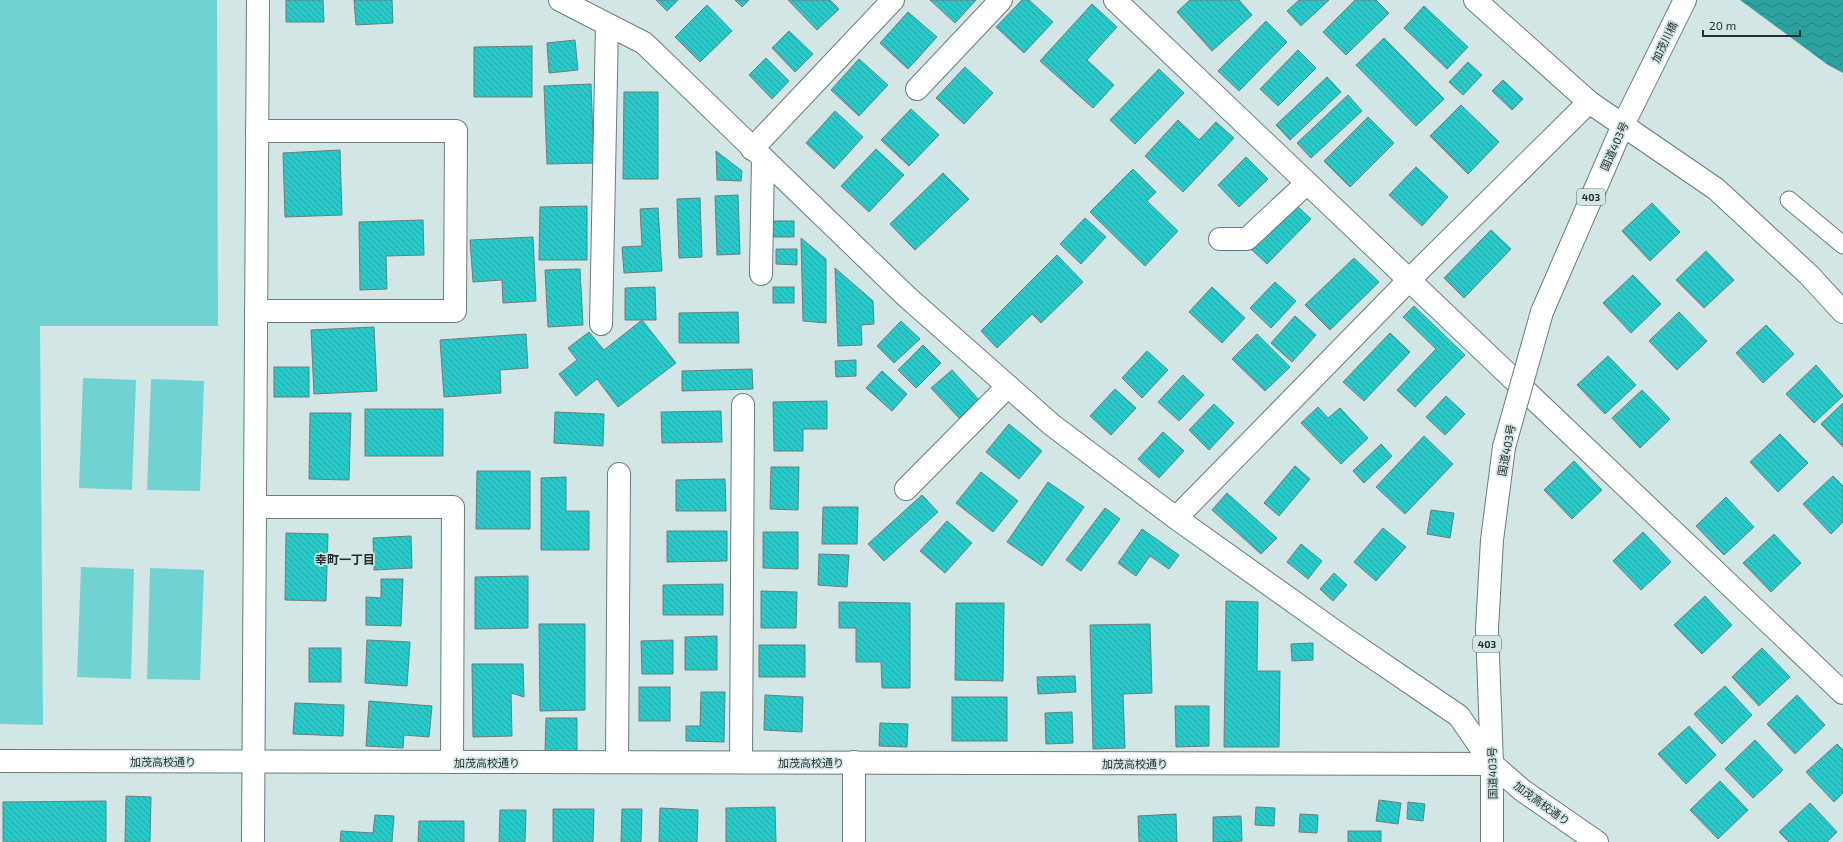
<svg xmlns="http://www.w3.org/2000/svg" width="1843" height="842" viewBox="0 0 1843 842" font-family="'Exo 2','Noto Sans JP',sans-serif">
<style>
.pitch{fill:#71d3d0}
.water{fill:url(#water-waves)}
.building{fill:url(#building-back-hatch);stroke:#6b7e7d}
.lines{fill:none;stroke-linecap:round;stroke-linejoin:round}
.service-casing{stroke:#697c7b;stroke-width:19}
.minor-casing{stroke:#697c7b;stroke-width:24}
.tertiary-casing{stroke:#697c7b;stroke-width:24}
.trunk-casing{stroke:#697c7b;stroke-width:24}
.service{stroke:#fff;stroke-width:17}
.minor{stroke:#fff;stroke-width:22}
.tertiary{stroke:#fff;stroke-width:22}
.trunk{stroke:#fff;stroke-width:22}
.trunk-bridge-casing{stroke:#697c7b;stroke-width:24;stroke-linecap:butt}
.trunk-bridge{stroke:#fff;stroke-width:22}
.labels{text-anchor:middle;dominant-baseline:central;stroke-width:3.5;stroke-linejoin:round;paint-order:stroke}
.shield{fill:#d1e6e5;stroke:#596665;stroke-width:1}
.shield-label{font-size:10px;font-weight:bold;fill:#262f2e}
.street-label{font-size:11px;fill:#262f2e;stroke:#d1e6e5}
.neighbourhood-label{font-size:12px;font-weight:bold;fill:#262f2e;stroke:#d1e6e5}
</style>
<defs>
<pattern id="water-waves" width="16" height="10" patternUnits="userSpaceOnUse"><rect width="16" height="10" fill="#2ba29f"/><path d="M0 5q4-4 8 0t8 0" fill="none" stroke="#258482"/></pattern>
<pattern id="building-back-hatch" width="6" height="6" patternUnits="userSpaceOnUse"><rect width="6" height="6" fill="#25ccc9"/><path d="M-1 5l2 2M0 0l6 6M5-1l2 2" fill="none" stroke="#20a6a4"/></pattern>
</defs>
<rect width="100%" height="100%" fill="#d1e6e5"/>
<g class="pitch">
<path d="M0 0H217L218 326H40L43 725 0 724Z"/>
<path d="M83 378 136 380 132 490 79 488Z"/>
<path d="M151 379 204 381 200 491 147 490Z"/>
<path d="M81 567 134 569 131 679 77 677Z"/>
<path d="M150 568 204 570 200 680 147 679Z"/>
</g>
<path class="water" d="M1740 0H1843V73L1828 65Z"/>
<g class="building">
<path d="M286 0H323L324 22H286Z"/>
<path d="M354 0H392L393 23 356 25Z"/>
<path d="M656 0H678L667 11Z"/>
<path d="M735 0H749L742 7Z"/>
<path d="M788 0H830L839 9 817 30Z"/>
<path d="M930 0H976L955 23Z"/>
<path d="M1022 0H1029L1053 22 1024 53 996 27Z"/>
<path d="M1190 0H1239L1252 15 1212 51 1177 12Z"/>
<path d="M1299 0H1329L1301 26 1287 11Z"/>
<path d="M1355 0H1376L1389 13 1346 55 1323 32Z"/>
<path d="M1092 4 1117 27 1087 60 1114 85 1093 108 1040 61Z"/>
<path d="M707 5 732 31 700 62 675 37Z"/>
<path d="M1424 6 1468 47 1447 69 1404 28Z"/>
<path d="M908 12 937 37 908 69 880 43Z"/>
<path d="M1266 21 1287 42 1239 91 1218 71Z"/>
<path d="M789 31 813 54 795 72 772 48Z"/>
<path d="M1384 38 1444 99 1416 126 1356 65Z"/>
<path d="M575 40 578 70 549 73 547 43Z"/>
<path d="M532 46V97H474V47Z"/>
<path d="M1298 50 1316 68 1278 106 1260 89Z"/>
<path d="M766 58 789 81 772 99 749 75Z"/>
<path d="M859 59 888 85 859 116 831 90Z"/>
<path d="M1468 62 1482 75 1463 95 1449 82Z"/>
<path d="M965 67 993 93 964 124 936 98Z"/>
<path d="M1159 69 1184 93 1135 144 1110 120Z"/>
<path d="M1327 77 1341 92 1290 140 1276 125Z"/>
<path d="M1503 80 1523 99 1512 110 1492 91Z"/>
<path d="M591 84 594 163 547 164 544 86Z"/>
<path d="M624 92H658V179H623Z"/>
<path d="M1348 95 1362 111 1311 158 1297 143Z"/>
<path d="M1461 105 1499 142 1468 174 1430 136Z"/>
<path d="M911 109 939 135 909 166 881 140Z"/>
<path d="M835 111 863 137 834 169 806 143Z"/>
<path d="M1368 117 1394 143 1350 187 1324 161Z"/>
<path d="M1178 120 1199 140 1216 122 1234 138 1183 192 1145 156Z"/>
<path d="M876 149 904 175 869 212 841 186Z"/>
<path d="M340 150 342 215 285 217 283 153Z"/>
<path d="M716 151 742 171 741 181 717 180Z"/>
<path d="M1246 157 1268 179 1239 207 1218 185Z"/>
<path d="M1416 167 1448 197 1422 226 1389 195Z"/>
<path d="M1133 169 1156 192 1147 201 1178 231 1145 266 1090 212Z"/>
<path d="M943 173 969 199 915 250 890 224Z"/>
<path d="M738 195 740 254 717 255 715 196Z"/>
<path d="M700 198 702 257 679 258 677 199Z"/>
<path d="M1652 203 1680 232 1650 261 1622 231Z"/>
<path d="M1296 205 1311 219 1267 264 1252 250Z"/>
<path d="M587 206V260H539L540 207Z"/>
<path d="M658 208 662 271 624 273 622 247 642 246 640 209Z"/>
<path d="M1085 218 1106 237 1081 264 1060 244Z"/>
<path d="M423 220 424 255 386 256 387 289 360 290 359 222Z"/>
<rect x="773" y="221" width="21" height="16"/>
<path d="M1491 230 1511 249 1464 298 1444 278Z"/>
<path d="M533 237 536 301 503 303 502 280 473 282 470 240Z"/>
<path d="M801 238 826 259V323L803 321Z"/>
<path d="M776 249H797V265L776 264Z"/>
<path d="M1706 251 1734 280 1704 308 1676 280Z"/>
<path d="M1057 255 1083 282 1041 323 1032 314 997 348 981 331Z"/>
<path d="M1354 258 1379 282 1330 330 1305 305Z"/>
<path d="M835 268 873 301 874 324 861 325 862 345 838 346Z"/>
<path d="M580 269 583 325 548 327 545 270Z"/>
<path d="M1633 275 1661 304 1631 333 1603 303Z"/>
<path d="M1275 282 1296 301 1271 328 1250 308Z"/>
<path d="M655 287 656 320H625V288Z"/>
<rect x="773" y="287" width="21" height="16"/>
<path d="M1212 287 1245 318 1222 343 1189 312Z"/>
<path d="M1414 306 1465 355 1415 407 1397 390 1436 349 1403 317Z"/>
<path d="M738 312 739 343H679V313Z"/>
<path d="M1679 312 1707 341 1677 370 1649 341Z"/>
<path d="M1295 316 1316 335 1292 362 1271 343Z"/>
<path d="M642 320 676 363 618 407 597 379 576 396 559 374 577 360 568 348 589 332 604 350Z"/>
<path d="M901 321 920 339 894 363 877 346Z"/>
<path d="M1766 325 1794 354 1763 383 1736 353Z"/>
<path d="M374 327 377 391 314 394 311 330Z"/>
<path d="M1390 333 1410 352 1364 401 1343 382Z"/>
<path d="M526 334 528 368 500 370 501 393 444 397 440 340Z"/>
<path d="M1257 334 1290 367 1265 391 1232 359Z"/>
<path d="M923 345 941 363 916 388 898 370Z"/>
<path d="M1147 351 1168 370 1142 398 1122 378Z"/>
<path d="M1608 356 1636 385 1605 414 1577 385Z"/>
<path d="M856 360V376L836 377 835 361Z"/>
<path d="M1816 365 1843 396 1814 423 1786 394Z"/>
<rect x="274" y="367" width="35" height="30"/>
<path d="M752 369 753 389 682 391V371Z"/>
<path d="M952 370 979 400 959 418 931 388Z"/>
<path d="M882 371 907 394 892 411 866 388Z"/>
<path d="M1183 375 1204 395 1179 421 1158 402Z"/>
<path d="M1115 389 1136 408 1111 435 1090 416Z"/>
<path d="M1642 390 1670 419 1640 448 1612 418Z"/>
<path d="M1446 396 1465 414 1445 435 1426 417Z"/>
<path d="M827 401V429H803V451H774L773 402Z"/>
<path d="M1843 403V447L1821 424Z"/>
<path d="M1214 404 1234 423 1209 450 1189 430Z"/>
<path d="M1318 407 1328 418 1340 408 1368 438 1341 464 1301 423Z"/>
<rect x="365" y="409" width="78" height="47"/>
<path d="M721 411 722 442 662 443 661 412Z"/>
<path d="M555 412 604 414 603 446 554 443Z"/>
<path d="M310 413H351L349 480 309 479Z"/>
<path d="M1009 424 1042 451 1019 479 986 452Z"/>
<path d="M1163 432 1184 451 1159 478 1138 459Z"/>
<path d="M1780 434 1808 463 1778 492 1750 462Z"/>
<path d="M1424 436 1453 464 1405 514 1376 487Z"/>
<path d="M1381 444 1392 456 1364 483 1353 471Z"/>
<path d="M1574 461 1602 490 1572 519 1544 490Z"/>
<path d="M1295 466 1310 479 1279 516 1264 503Z"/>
<path d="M771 467H799L798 510 770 509Z"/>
<path d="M477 471H530V529H476Z"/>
<path d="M981 472 1018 501 993 532 956 503Z"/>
<path d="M1833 476 1843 486V522L1831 534 1803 504Z"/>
<path d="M566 477V511H589V550H541V478Z"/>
<path d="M725 479 726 511H676V480Z"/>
<path d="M1048 482 1084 507 1042 566 1007 542Z"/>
<path d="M1227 493 1277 538 1261 554 1212 510Z"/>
<path d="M922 495 938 512 884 561 868 544Z"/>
<path d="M1726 497 1754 527 1724 555 1696 526Z"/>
<path d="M823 507H858L857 544H822Z"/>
<path d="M1105 508 1120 519 1081 571 1066 560Z"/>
<path d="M1431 510 1454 513 1450 538 1427 534Z"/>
<path d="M947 521 972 543 945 573 920 551Z"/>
<path d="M1383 528 1406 547 1376 581 1354 562Z"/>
<path d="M1142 529 1179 555 1169 569 1150 556 1136 576 1118 563Z"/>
<path d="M667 531H727V561L667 562Z"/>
<path d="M763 532H798V569L763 568Z"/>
<path d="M1643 532 1671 562 1641 590 1613 561Z"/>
<path d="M286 533 328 534 326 601 285 600Z"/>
<path d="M1774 534 1801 563 1771 592 1743 563Z"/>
<path d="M411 536 412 568 374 570 373 538Z"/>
<path d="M1301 544 1322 561 1308 579 1287 562Z"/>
<path d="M819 554 849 555 847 587 818 585Z"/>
<path d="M1334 573 1347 585 1333 601 1320 589Z"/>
<path d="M528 576V628L475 629V577Z"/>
<path d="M381 579H403L401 626 366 625V597L381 598Z"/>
<path d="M723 584V615H663V585Z"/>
<path d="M761 591 797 592 796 628H761Z"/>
<path d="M1705 596 1732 625 1702 654 1674 625Z"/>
<path d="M1226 601 1258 602 1257 671H1280L1279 747H1224Z"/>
<path d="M839 602 910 603V688H882L881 662H856V628H839Z"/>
<path d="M956 603H1004L1003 681 955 680Z"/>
<path d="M539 624H585V710L540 711Z"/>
<path d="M1150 624 1152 693 1123 694 1125 748 1093 749 1090 625Z"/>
<path d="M717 636V670H685V637Z"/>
<path d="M367 640 410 642 407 686 365 683Z"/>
<path d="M673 640V674H642L641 641Z"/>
<path d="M1313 643V660L1292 661 1291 644Z"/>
<rect x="759" y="645" width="46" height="32"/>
<rect x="309" y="648" width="32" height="34"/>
<path d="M1762 648 1790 677 1759 706 1732 677Z"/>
<path d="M472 664H523L524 697 511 693 512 736 473 737Z"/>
<path d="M1075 676 1076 692 1038 694 1037 677Z"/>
<path d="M1725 686 1752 715 1722 744 1694 714Z"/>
<rect x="639" y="687" width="31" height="34"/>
<path d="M701 692H725L724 742 686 741V726H700Z"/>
<path d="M765 695 803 697 802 732 764 730Z"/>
<path d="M1797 695 1825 725 1795 754 1767 724Z"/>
<rect x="952" y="697" width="55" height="44"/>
<path d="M369 701 432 706 429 737 404 735 403 748 366 746Z"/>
<path d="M295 703 344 705 343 736 293 734Z"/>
<path d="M1175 706H1209V746L1176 747Z"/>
<path d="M1072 712 1073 743 1046 744 1045 713Z"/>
<path d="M546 718H577V752H545Z"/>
<path d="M880 723 908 724 907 747 879 746Z"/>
<path d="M1689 726 1716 755 1686 784 1658 754Z"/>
<path d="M1755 740 1783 770 1753 798 1725 769Z"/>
<path d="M1837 744 1843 750V793L1834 802 1806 772Z"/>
<path d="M1720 781 1748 810 1718 839 1690 810Z"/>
<path d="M126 796 151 797 150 842H125Z"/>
<path d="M1379 800 1401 803 1398 824 1376 821Z"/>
<path d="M106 801V842H3V802Z"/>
<path d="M1408 802 1425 804 1423 821 1407 819Z"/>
<path d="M1810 803 1837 832 1827 842H1789L1779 832Z"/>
<path d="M775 807 776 842H726V808Z"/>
<path d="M1256 807 1275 808 1274 826 1255 825Z"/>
<path d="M660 808 698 810 697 842H659Z"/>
<path d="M553 809H594L593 842H553Z"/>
<path d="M622 809H642L641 842H621Z"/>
<path d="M500 810H526L525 842H499Z"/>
<path d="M1176 814 1177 842H1139L1138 816Z"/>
<path d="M1300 814 1318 815 1317 833 1299 832Z"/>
<path d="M375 815 394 816 392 842H340L341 831 373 833Z"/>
<path d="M1241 816 1242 841 1213 842V817Z"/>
<path d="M419 821H464V842H418Z"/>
<rect x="1348" y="831" width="33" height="11"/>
</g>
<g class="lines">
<g class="service-casing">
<path id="service" d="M1789 200 1843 245"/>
</g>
<g class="minor-casing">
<g id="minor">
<path d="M560 0 644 43 906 296 1052 425 1176 518 1343 637 1459 716 1492 764 1522 790 1597 842"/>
<path d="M1115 0 1843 693"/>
<path d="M917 89 1001 0"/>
<path d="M752 149 893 0"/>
<path d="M1220 239H1247L1307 183"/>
<path d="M761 274 763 159"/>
<path d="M256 311H455L456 131H257"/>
<path d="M601 324 607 25"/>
<path d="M906 489 1008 386"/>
<path d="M255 507H453L452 762"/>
<path d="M1176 518 1409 280 1589 102"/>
<path d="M0 761 1492 764"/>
<path d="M617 762 619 474"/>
<path d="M741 762 743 405"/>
<path d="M253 842 258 0"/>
<path d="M854 842V762"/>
</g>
</g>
<g class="tertiary-casing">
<path id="tertiary" d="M1475 0 1589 102 1716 189 1809 275 1843 312"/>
</g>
<g class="trunk-casing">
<g id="trunk">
<path d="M1542 312 1623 125 1685 0"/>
<path d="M1492 842V764L1487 629 1492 540 1504 447"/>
</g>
</g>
<use href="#service" class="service"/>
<use href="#minor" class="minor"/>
<use href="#tertiary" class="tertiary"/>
<use href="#trunk" class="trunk"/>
<g class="trunk-bridge-casing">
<path id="trunk-bridge" d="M1504 447 1542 312"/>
</g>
<use href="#trunk-bridge" class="trunk-bridge"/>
</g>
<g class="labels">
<g class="shield">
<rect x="1577" y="189" width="28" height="16" rx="3"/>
<rect x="1473" y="636" width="28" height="16" rx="3"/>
</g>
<g class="shield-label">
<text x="1591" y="197">403</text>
<text x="1487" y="644">403</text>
</g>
<g class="street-label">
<text transform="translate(1664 42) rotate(-64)">加茂川橋</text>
<text transform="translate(1614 146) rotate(-66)">国道403号</text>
<text transform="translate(1506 450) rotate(-79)">国道403号</text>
<text x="163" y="761">加茂高校通り</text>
<text x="487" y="762">加茂高校通り</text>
<text x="811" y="762">加茂高校通り</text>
<text x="1135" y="763">加茂高校通り</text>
<text transform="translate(1492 773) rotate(-91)">国道403号</text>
<text transform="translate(1542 803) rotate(36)">加茂高校通り</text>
</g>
<g class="neighbourhood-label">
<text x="345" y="559">幸町一丁目</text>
</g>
</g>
<path d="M1703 30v6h97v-6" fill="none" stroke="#262f2e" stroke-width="2"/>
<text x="1709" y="30" font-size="12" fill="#262f2e" stroke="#d1e6e5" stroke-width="3" paint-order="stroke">20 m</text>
</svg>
